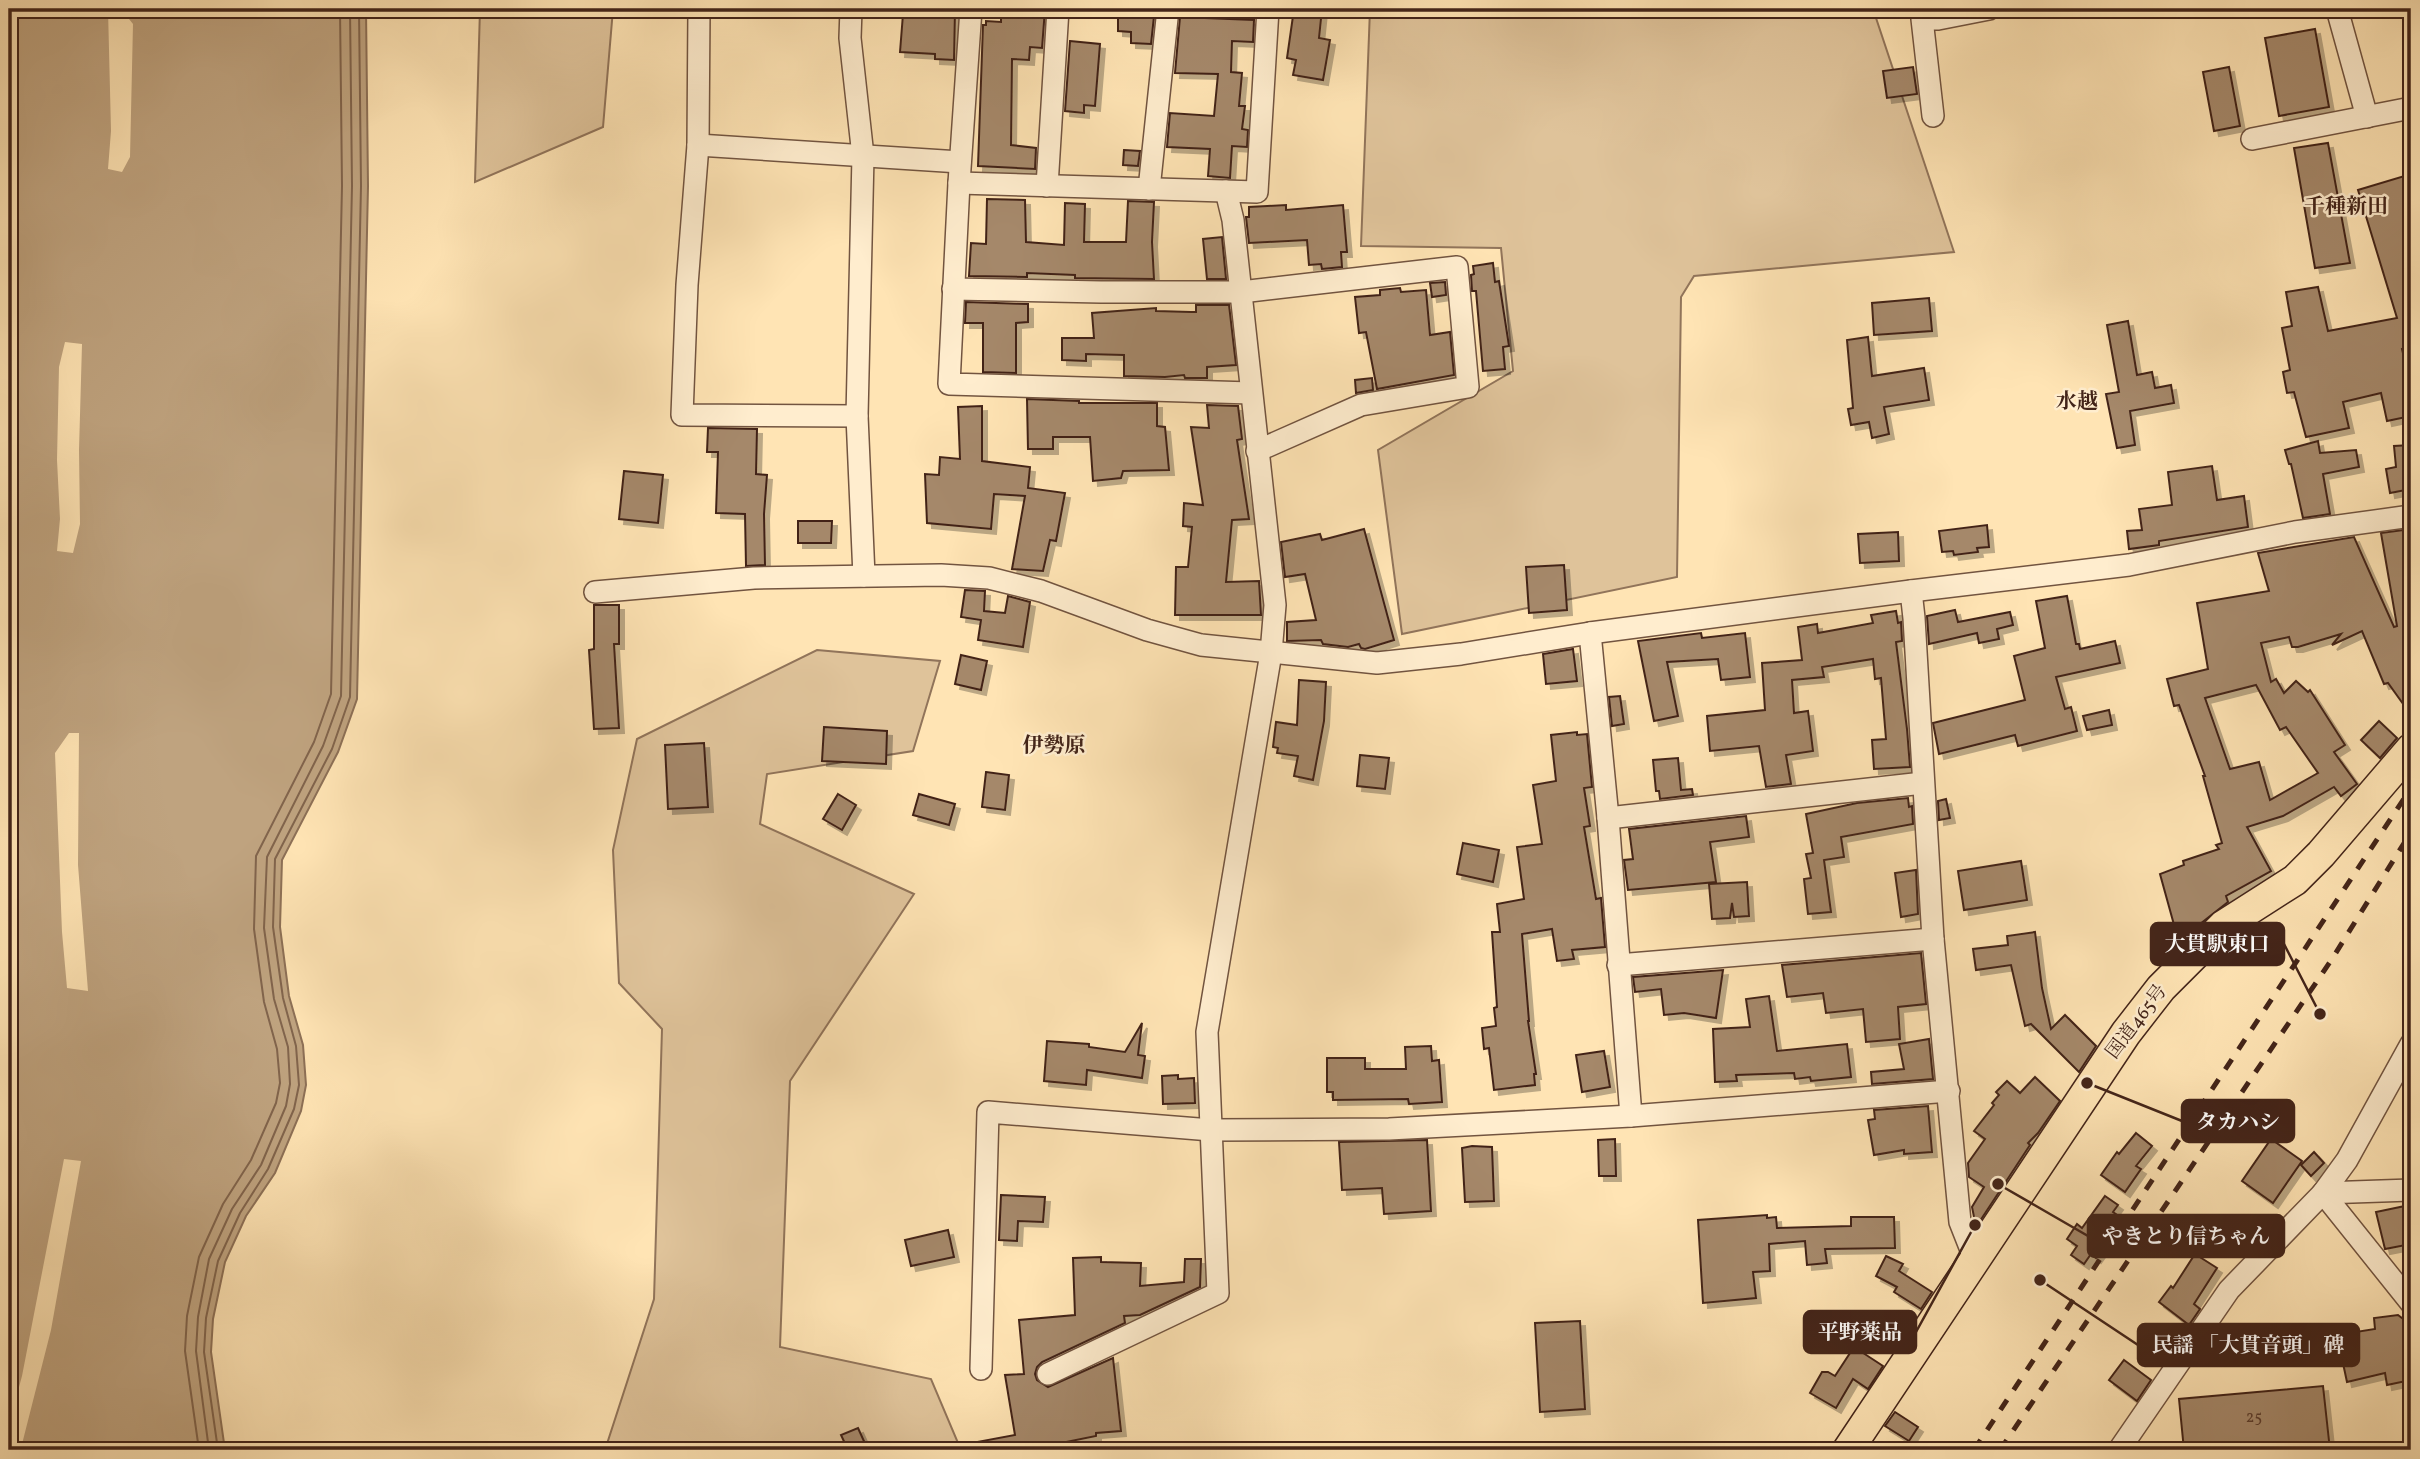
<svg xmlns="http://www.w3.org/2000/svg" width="2420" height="1459" viewBox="0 0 2420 1459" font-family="Vollkorn,'Noto Serif JP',serif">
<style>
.green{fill:#dfc39a;stroke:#91745a;stroke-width:2}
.water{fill:#bfa37f;stroke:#8d7056;stroke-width:2}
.pier{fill:#ffe4b4}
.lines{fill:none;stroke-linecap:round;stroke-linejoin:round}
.shore{stroke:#81644c;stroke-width:2}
.building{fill:#a5886a;stroke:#432419;stroke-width:2;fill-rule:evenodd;filter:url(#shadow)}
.minor-casing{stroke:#725440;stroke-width:24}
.highway-casing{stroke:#432419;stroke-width:33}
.minor{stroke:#ffedce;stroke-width:21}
.highway{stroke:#ffe4b4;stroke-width:30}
.rail{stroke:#432419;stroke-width:5;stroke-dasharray:12 12;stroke-linecap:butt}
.labels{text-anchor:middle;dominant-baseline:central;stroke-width:5;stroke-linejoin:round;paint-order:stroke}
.number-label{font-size:16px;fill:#5c3d2d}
.street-label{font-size:19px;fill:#432419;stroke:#ffedce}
.neighbourhood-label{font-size:21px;font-weight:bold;fill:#432419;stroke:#ffedce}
.leader{fill:none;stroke:#432419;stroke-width:2.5}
.callout-dot{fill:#432419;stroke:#ffedce;stroke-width:2.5}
.callout{fill:#432419;stroke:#432419;stroke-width:2.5}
.callout-label{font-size:21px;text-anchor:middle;font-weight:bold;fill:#fff}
</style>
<defs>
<filter id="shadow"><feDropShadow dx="5" dy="5" stdDeviation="0" flood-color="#0004"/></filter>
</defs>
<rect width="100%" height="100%" fill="#ffe4b4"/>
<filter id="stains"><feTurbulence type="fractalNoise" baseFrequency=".00286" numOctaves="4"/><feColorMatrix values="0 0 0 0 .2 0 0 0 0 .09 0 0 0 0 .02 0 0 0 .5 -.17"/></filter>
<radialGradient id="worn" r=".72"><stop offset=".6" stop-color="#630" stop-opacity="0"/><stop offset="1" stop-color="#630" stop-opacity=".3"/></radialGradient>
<g class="green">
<path d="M480 9H613L603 127 475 182Z"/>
<path d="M1370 9H1873L1954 252 1694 276 1681 297 1677 577 1402 634 1378 450 1513 371 1501 248 1361 246Z"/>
<path d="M817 650 940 661 913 751 767 774 760 824 914 894 790 1081 780 1347 931 1379 961 1450H605L654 1299 662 1029 619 983 613 850 637 739Z"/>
</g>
<path class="water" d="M9 9H366L368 186 357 699 338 752 282 860 280 927 289 996 303 1045 306 1085 301 1111 275 1173 246 1216 225 1262 213 1319 211 1352 225 1450H9Z"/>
<g class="pier">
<path d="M108 9H127L125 14 133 24 130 157 122 172 108 169 111 131Z"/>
<path d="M65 342 82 344 79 450 80 524 73 553 57 551 60 519 57 460 59 367Z"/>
<path d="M69 733H79L78 865 88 991 67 988 62 932 55 753Z"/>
<path d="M64 1159 81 1161 51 1330 21 1448 18 1450H9V1424L22 1376Z"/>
</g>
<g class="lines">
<g class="shore">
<path d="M199 1450 185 1351 187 1316 199 1257 223 1204 251 1160 276 1103 280 1083 277 1049 264 1002 254 929 256 856 314 742 331 694 342 186 340 9"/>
<path d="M209 1450 196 1351 198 1317 209 1259 232 1209 261 1165 286 1106 290 1084 288 1047 274 999 264 928 267 857 323 746 341 696 352 186 350 9"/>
<path d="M218 1450 204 1352 206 1318 218 1261 240 1213 268 1169 294 1109 299 1085 296 1046 283 998 273 927 275 859 332 749 350 697 361 186 359 9"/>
</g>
</g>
<g class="building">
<path d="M928 9 955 10 954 60 935 59V54L900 52 903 14 928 15Z"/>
<path d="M1001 9H1045L1042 48 1030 47 1029 60 1012 59 1011 145 1036 148 1035 169 978 166 983 25H986V21L1001 22Z"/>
<path d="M1294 9H1322L1319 38 1330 40 1323 80 1293 75 1296 60 1287 58Z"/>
<path d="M1118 11 1150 12V15L1154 16 1151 44 1131 43V32L1118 31Z"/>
<path d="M1180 17 1254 20 1253 42 1232 41 1231 72 1242 73 1239 106H1245L1242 129 1248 130 1247 147 1232 146 1230 178 1208 176 1210 149 1167 147 1170 113 1214 116 1218 74 1175 73Z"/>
<path d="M2315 29 2329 107 2279 116 2265 38Z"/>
<path d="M1070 41 1100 44 1095 106 1084 105V113L1065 111Z"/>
<path d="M1913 67 1917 94 1887 98 1883 71Z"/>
<path d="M2229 67 2240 126 2214 131 2203 72Z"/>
<path d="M2328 143 2350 263 2315 268 2294 148Z"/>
<path d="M1124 150 1140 151 1138 166 1123 165Z"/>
<path d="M2411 174V352H2406L2405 348 2402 349 2411 388V416L2387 421 2381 393 2343 402 2349 428 2306 437 2294 392 2287 393 2283 372 2290 370 2282 328 2292 326 2286 292 2318 287 2328 331 2397 318 2358 190Z"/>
<path d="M987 199 1025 200 1026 242 1064 245 1065 203 1085 204 1084 242H1126L1128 201 1154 202 1152 242 1154 279 1075 278V275L1027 273V277L969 276 971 243 986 244Z"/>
<path d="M1286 205V210L1343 205 1347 252H1341L1342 267 1322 269 1321 264 1309 265 1307 240 1249 243 1246 217H1249V207Z"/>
<path d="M1222 237 1226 279H1207L1203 239Z"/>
<path d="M1493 263 1495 282 1499 281 1509 346 1503 347 1505 369 1483 371 1476 291H1472L1471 275 1474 274 1473 266Z"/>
<path d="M1445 282 1446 295 1432 297 1430 283Z"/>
<path d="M1400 288 1401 292 1426 290 1430 335 1450 332 1454 375 1377 389 1366 332 1359 333 1355 297 1380 295V290Z"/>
<path d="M1929 298 1932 331 1874 335 1872 303Z"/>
<path d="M966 302 1028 304V322L1016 323V373L983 372V323H965Z"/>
<path d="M1196 305H1229L1236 365 1207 367V378H1185L1184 375 1165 377 1124 376V355L1086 354V361L1062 360V338H1094L1092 313 1156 308V311L1191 312H1196Z"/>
<path d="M2128 321 2137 375 2152 372 2155 388 2171 385 2174 403 2130 411 2135 445 2117 448 2106 394 2119 392 2107 325Z"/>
<path d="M1868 337 1872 376 1924 368 1929 400 1884 407 1889 434 1872 438 1869 422 1851 425 1848 409 1853 408 1847 340Z"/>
<path d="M1372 378 1373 390 1356 393 1355 380Z"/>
<path d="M1027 399 1079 401V403H1157V426L1165 427 1169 470 1123 471 1121 478 1093 481 1090 437H1053V449H1028Z"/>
<path d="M1207 405 1238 406 1242 439 1237 440 1249 519 1232 520 1226 582 1259 581 1261 615H1175L1176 567H1188L1192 527 1183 526 1184 503 1203 505 1191 427 1209 428Z"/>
<path d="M982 406V461L1030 467 1028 488 1065 493 1056 541 1050 540 1043 571 1012 569 1025 496 994 494 991 529 927 523 925 474 939 475 940 457 960 459 958 407Z"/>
<path d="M708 428 757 429 756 474 767 475 764 514 765 565 746 566 745 514 716 513 718 452H707Z"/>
<path d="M2318 441 2320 453 2356 450 2359 467 2323 474 2330 514 2303 518 2291 464H2289L2285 450Z"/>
<path d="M2411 445V489L2390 493 2386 469 2396 467 2394 446Z"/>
<path d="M2212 466 2217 500 2244 496 2248 527 2159 541V545L2129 549 2127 531 2142 530 2139 509 2172 505 2168 472Z"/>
<path d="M624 471 663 475 658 523 619 519Z"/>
<path d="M798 521H832L831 543H798Z"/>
<path d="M1987 525 1989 547 1977 548 1978 552 1954 555 1953 551 1942 552 1939 531Z"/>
<path d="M1364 529 1394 640 1365 649 1361 648 1359 644 1348 647 1323 644 1321 640 1287 641V622L1316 620 1305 574 1285 577 1281 542 1320 534 1322 540Z"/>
<path d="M2411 529V715L2388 683 2384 684 2362 631 2332 645 2341 634 2298 647H2292L2289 637 2261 643 2271 682 2276 679 2284 693 2296 681 2308 692 2310 690 2345 745 2334 752 2357 784 2341 796 2334 787 2283 816 2247 827 2271 871 2226 896 2228 902 2200 924 2176 932 2160 874 2184 865 2183 861 2219 849 2216 845 2222 843 2203 776H2205L2179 705 2174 706 2167 679 2208 669 2197 603 2269 591 2258 553 2354 537 2394 627 2397 626 2381 533ZM2256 685 2280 730 2286 727 2318 773 2270 800 2259 762 2230 769 2205 698Z"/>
<path d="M1898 532 1899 561 1860 563 1858 534Z"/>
<path d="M1564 565 1567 610 1529 613 1526 567Z"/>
<path d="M965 590 985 591 984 611 1005 613 1008 596 1030 602 1023 647 978 640 981 620 961 617Z"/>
<path d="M2067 596 2076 644H2079L2080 649 2115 641 2120 663 2056 677 2065 709 2071 707 2077 731 2018 746 2015 735 1939 754 1933 723 2025 700 2014 656 2045 648 2036 601Z"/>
<path d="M594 605H619V644H614L619 728 594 729 589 650 594 649Z"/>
<path d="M1955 610 1958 622 2010 612 2013 625 1997 629 1999 639 1979 643 1977 633 1929 644 1927 616Z"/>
<path d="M1896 611 1898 623 1901 622 1902 641 1896 642 1907 729 1910 767 1874 769 1872 740 1886 739 1881 678 1875 679 1873 659 1822 667 1824 677 1792 680 1794 713 1808 711 1813 751 1786 755 1791 784 1766 787 1759 746 1710 751 1707 716 1765 710 1762 663 1802 660 1798 627 1817 624 1818 633 1873 623 1871 615Z"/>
<path d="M1701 633 1702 638 1745 633 1750 677 1721 680 1718 659 1667 662 1678 716 1654 721 1638 641Z"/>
<path d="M1573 649 1577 681 1546 684 1543 654Z"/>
<path d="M961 655 987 661 981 690 955 684Z"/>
<path d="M1299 680 1326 682 1324 721 1313 780 1294 776 1298 756 1277 753 1278 748 1273 747 1276 722 1297 725Z"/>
<path d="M1620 696 1624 724 1612 726 1609 697Z"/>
<path d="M2109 710 2112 725 2087 730 2083 716Z"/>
<path d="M2379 721 2397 738 2380 758 2361 740Z"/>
<path d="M824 727 887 731 886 764 822 761Z"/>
<path d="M1577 732V735L1587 734 1592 787 1584 788 1590 826 1584 827 1596 899 1601 898 1605 947 1572 950 1574 959 1557 961 1552 929 1522 934 1529 1021H1528L1536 1074H1534L1535 1085 1494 1090 1489 1048 1484 1049 1482 1028 1496 1026 1494 1008 1497 1007 1492 932H1500L1497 904 1524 899 1517 847 1542 844 1533 785 1556 781 1551 735Z"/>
<path d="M704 743 708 807 668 809 665 745Z"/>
<path d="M1360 755 1389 758 1385 789 1357 786Z"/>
<path d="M1678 758 1681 790 1692 789 1693 795 1660 799 1659 791H1656L1653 760Z"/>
<path d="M986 772 1009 775 1005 810 982 807Z"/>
<path d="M838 794 856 805 842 830 823 819Z"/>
<path d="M919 794 955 804 949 825 913 815Z"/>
<path d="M1908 798 1909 807 1912 806 1913 824 1841 837 1844 857 1824 860 1831 912 1808 914 1804 879 1811 878 1806 854 1813 853 1806 814 1857 803Z"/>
<path d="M1946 799 1950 818 1939 820 1938 801Z"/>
<path d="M1746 816 1749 837 1710 842 1716 882 1628 890 1624 860 1633 859 1629 829Z"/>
<path d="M1463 843 1499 850 1493 882 1457 874Z"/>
<path d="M2021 861 2027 900 1964 910 1958 871Z"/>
<path d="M1916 870 1918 914 1901 917 1895 873Z"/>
<path d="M1747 882 1749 916 1734 917 1732 903 1730 918 1712 919 1709 884Z"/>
<path d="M2035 932 2042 988 2051 1029 2065 1015 2096 1046 2079 1072 2031 1024 2025 1026 2011 965 1976 970 1973 949 2008 945 2007 936Z"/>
<path d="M1921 953 1926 1004 1898 1007 1900 1039 1866 1042 1863 1009 1826 1013 1823 993 1787 997 1782 965Z"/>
<path d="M1723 970 1716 1018 1684 1013 1664 1015 1661 989 1635 992 1633 977Z"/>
<path d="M1769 996 1777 1051 1847 1044 1851 1077 1811 1081 1810 1077 1795 1079 1794 1073 1736 1075 1737 1081 1715 1082 1713 1029 1750 1027 1746 999Z"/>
<path d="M1142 1023 1138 1055 1145 1056 1142 1078 1087 1070 1086 1085 1044 1081 1047 1041 1089 1044V1047L1125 1052Z"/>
<path d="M1929 1039 1933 1079 1872 1084 1871 1072 1904 1069 1899 1044Z"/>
<path d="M1431 1046 1432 1061 1439 1060 1442 1102 1409 1104 1408 1099 1333 1100V1092H1327V1058H1365V1069H1406L1405 1047Z"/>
<path d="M1604 1051 1610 1087 1582 1092 1576 1055Z"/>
<path d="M1178 1075V1079L1194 1078 1195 1103 1163 1104 1162 1076Z"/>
<path d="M2035 1077 2060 1101 2038 1133 2028 1143 2030 1145 1976 1227 1972 1207 1984 1187 1969 1177 1968 1163 1985 1139 1974 1131 1994 1105 1992 1103 1999 1095 1996 1092 2007 1081 2020 1093Z"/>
<path d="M1928 1106 1932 1152 1904 1154V1150L1874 1155 1868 1120 1875 1119 1874 1110Z"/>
<path d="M2136 1133 2152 1146 2136 1166 2141 1169 2125 1192 2101 1175 2117 1152 2119 1154Z"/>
<path d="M1615 1139 1616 1176H1599L1598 1140Z"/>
<path d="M2271 1139 2302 1161 2273 1203 2242 1181Z"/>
<path d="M1427 1140 1431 1211 1384 1214 1382 1188 1342 1190 1339 1142Z"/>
<path d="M1472 1146 1492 1147 1494 1201 1465 1202 1462 1148Z"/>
<path d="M2314 1152 2324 1163 2311 1176 2301 1165Z"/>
<path d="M1001 1195 1045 1197 1043 1222 1018 1221 1017 1241 999 1240Z"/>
<path d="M2105 1196 2118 1205 2113 1212 2120 1217 2110 1230 2114 1233 2096 1258 2091 1254 2084 1264 2071 1255 2077 1246 2067 1239 2077 1224 2082 1228Z"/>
<path d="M2405 1206 2411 1231V1244L2385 1249 2376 1212Z"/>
<path d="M1767 1215V1218L1776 1217 1777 1228 1851 1226V1217H1894L1895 1248 1825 1249 1827 1263 1807 1265 1805 1241 1769 1244 1770 1271 1753 1272 1756 1298 1703 1303 1698 1220Z"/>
<path d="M948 1230 954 1257 911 1266 905 1240Z"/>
<path d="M2195 1254 2217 1268 2194 1304 2200 1309 2189 1325 2159 1302 2171 1286 2173 1288Z"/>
<path d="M1886 1256 1903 1264 1899 1271 1932 1292 1921 1309 1894 1292 1897 1287 1876 1276Z"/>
<path d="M1101 1257V1262L1141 1263 1140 1286 1184 1282 1185 1259H1201L1200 1287 1140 1315 1124 1316 1125 1323 1042 1362 1037 1367 1035 1374 1037 1380 1048 1387 1113 1358 1121 1431 1096 1433V1436L1056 1444 1057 1450H977V1442L1015 1435 1005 1375 1024 1374 1019 1320 1075 1315 1073 1258Z"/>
<path d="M2398 1315 2411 1325V1380L2387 1385 2385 1373 2347 1382 2337 1335 2375 1329 2374 1318Z"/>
<path d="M1580 1321 1585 1409 1540 1412 1535 1323Z"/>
<path d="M1854 1347 1883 1366 1868 1389 1853 1379 1836 1408 1810 1393 1822 1372H1828L1835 1376Z"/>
<path d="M2124 1360 2151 1380 2137 1401 2109 1380Z"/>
<path d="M2323 1386 2330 1450H2184L2179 1399Z"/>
<path d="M1895 1412 1918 1427 1909 1441 1885 1426Z"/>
<path d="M858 1428 868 1450H848L841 1435Z"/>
</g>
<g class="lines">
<g class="minor-casing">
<g id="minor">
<path d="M699 9 698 145 687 285 682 415 857 416"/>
<path d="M851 9 850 38 863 156 857 416 864 576"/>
<path d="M971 9 959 183 949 384 1251 393"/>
<path d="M2337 9 2367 117"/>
<path d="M1933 116 1922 19H1938L1989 9"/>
<path d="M2252 139 2411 108"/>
<path d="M698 145 960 162"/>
<path d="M959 183 1257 192 1268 9"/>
<path d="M1047 186 1058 9"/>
<path d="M1149 189 1168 9"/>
<path d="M953 289 1101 292H1241L1457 267 1468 387 1361 405 1257 451"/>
<path d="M1911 591 1914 618 1933 939 1960 1222 1975 1260"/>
<path d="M595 592 754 578 941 575 989 578 1041 591 1147 630 1201 645 1377 663 1461 654 1590 633 1911 591 2129 565 2295 532 2411 516"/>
<path d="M1590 633 1608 818 1631 1116"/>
<path d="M1608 818 1923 783"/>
<path d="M1618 965 1933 939"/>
<path d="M2323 1193 2411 1303"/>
<path d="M2323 1193 2411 1190"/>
<path d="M981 1369 988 1112 1211 1130 1389 1129 1631 1116 1949 1091"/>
<path d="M1048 1374 1218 1293 1207 1032 1271 653 1275 605 1233 220 1226 191"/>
<path d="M2119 1450 2229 1290 2323 1193 2347 1160 2411 1044"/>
</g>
</g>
<g class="highway-casing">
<path id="highway" d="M1848 1450 2126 1033 2161 988 2223 926 2295 880 2321 854 2411 749"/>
</g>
<use href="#minor" class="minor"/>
<use href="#highway" class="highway"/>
<g class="rail">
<path d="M1974 1450 2411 788"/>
<path d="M2000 1450 2332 959 2411 832"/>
</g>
</g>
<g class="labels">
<g class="number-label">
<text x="2254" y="1418">25</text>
</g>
<g class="street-label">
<text transform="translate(2137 1022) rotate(-53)">国道465号</text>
</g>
<g class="neighbourhood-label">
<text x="2346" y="207">千種新田</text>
<text x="2077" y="402">水越</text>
<text x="1054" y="746">伊勢原</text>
</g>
</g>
<path class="leader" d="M2320 1014L2284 944M2087 1083L2182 1121M1998 1184L2088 1236M1975 1225L1916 1332M2040 1280L2138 1345"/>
<g class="callout-dot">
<circle cx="2320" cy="1014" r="7"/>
<circle cx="2087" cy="1083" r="7"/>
<circle cx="1998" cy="1184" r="7"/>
<circle cx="1975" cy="1225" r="7"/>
<circle cx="2040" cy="1280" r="7"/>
</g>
<g class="callout">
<rect x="2151" y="923" width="133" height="42" rx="7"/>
<rect x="2182" y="1100" width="112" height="42" rx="7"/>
<rect x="2088" y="1215" width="196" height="42" rx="7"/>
<rect x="1804" y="1311" width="112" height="42" rx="7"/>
<rect x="2138" y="1324" width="221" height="42" rx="7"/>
</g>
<g class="callout-label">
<text x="2217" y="951">大貫駅東口</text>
<text x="2238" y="1129">タカハシ</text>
<text x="2186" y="1243">やきとり信ちゃん</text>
<text x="1860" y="1339">平野薬品</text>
<text x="2248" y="1352">民謡 「大貫音頭」碑</text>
</g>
<rect width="2420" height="1459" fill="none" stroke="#ffe4b4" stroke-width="35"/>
<rect x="10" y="10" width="2399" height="1438" fill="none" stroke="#432419" stroke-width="3.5"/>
<rect x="18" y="18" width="2385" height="1424" fill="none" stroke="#432419" stroke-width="2"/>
<rect width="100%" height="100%" filter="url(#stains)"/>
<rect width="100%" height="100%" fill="url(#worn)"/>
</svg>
